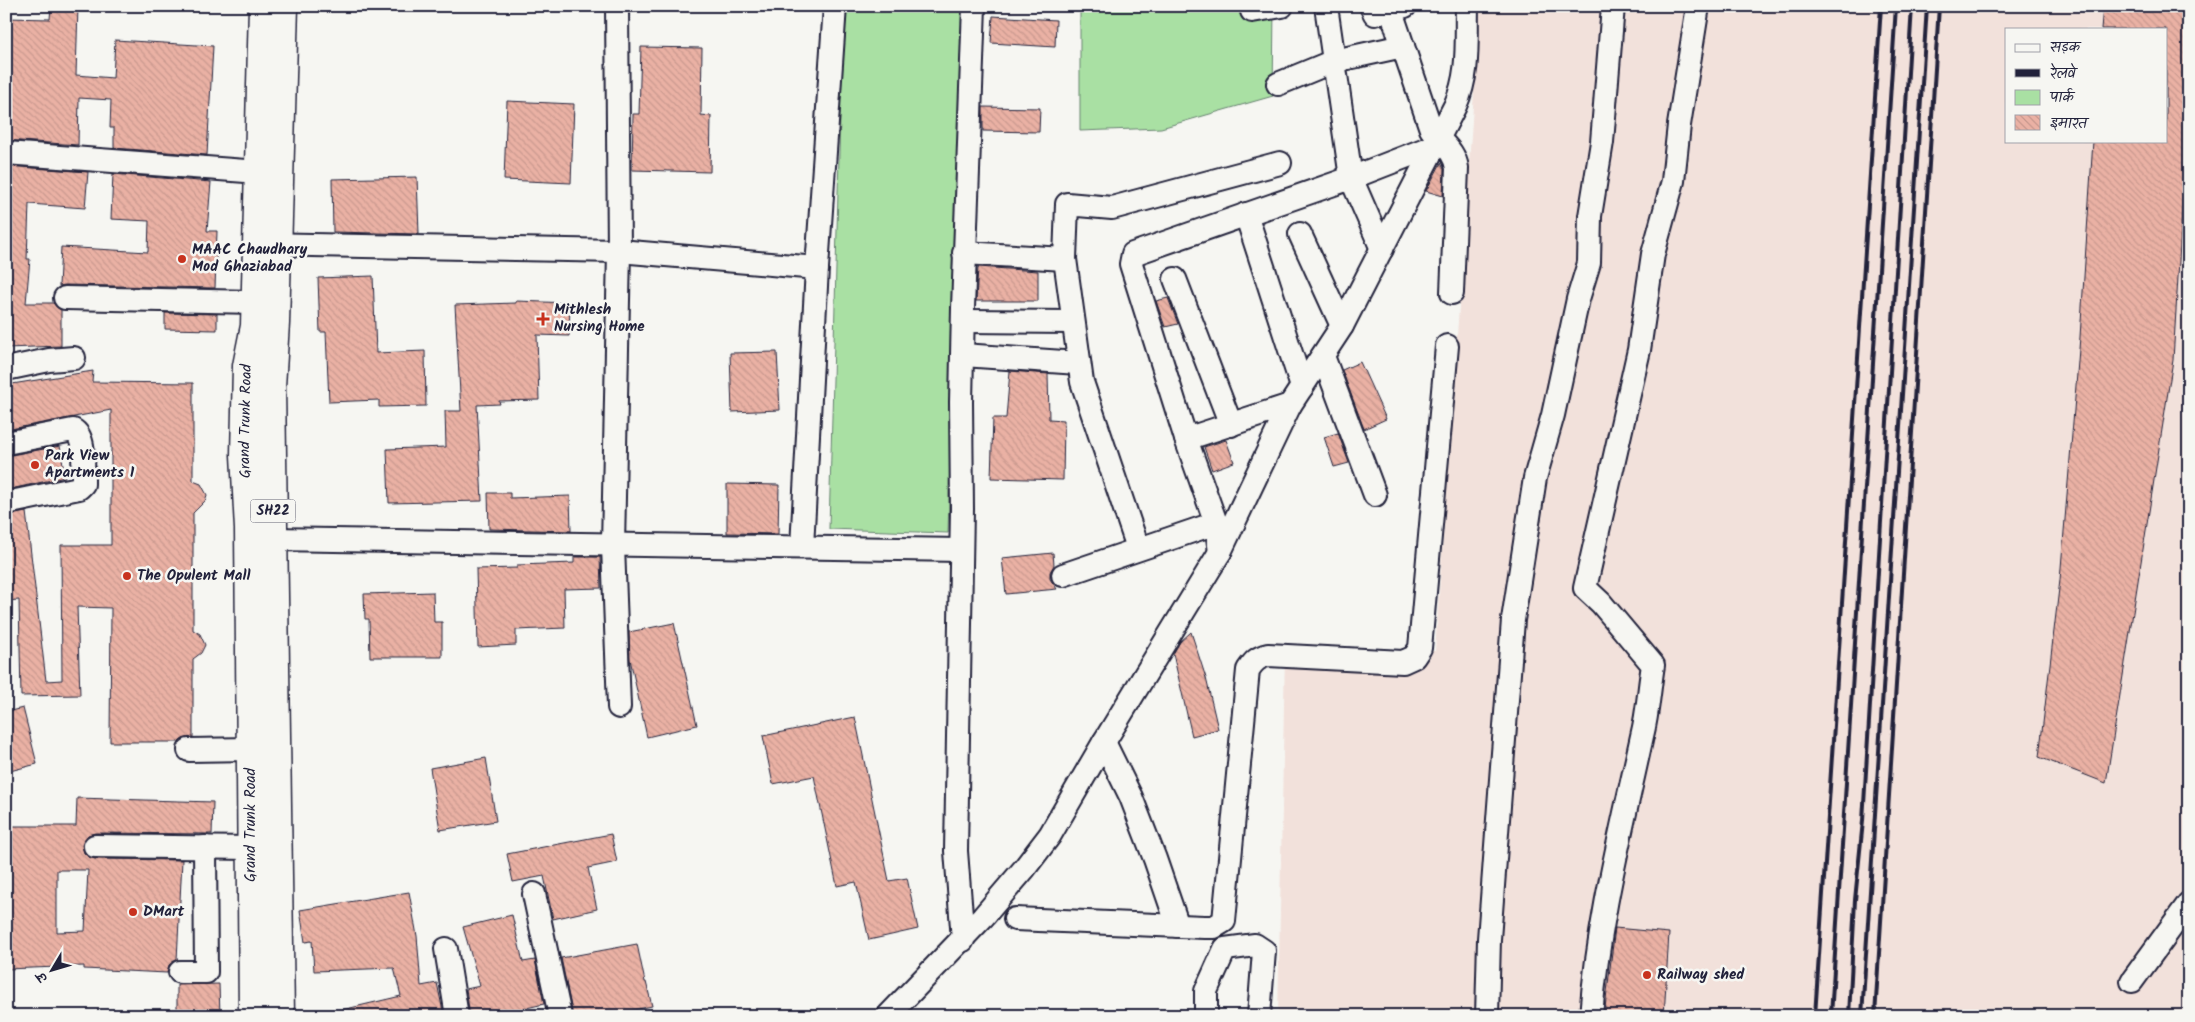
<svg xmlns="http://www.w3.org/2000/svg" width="2195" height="1022" viewBox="0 0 2195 1022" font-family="Kalam,'Playpen Sans Deva',sans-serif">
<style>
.built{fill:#f2e1db;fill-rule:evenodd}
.green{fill:#a9e0a3;stroke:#66816f}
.building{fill:url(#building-back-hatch);stroke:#22223b;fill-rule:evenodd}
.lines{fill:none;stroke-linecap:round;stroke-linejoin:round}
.minor-casing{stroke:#22223b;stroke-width:26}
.highway-casing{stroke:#22223b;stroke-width:31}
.minor{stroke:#f6f6f2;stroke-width:22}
.highway{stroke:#f6f6f2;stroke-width:28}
.rail{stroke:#22223b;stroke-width:4}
.poi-dot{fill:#c8321e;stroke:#f6f6f2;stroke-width:2}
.labels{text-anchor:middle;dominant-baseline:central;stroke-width:5;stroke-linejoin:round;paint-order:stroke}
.shield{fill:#f6f6f2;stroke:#626272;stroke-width:1}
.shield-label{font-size:14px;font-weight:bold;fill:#22223b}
.poi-label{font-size:15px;font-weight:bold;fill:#22223b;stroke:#f6f6f2;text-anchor:start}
.street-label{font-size:15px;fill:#22223b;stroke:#f6f6f2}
</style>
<defs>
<pattern id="building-back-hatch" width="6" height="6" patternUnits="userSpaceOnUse" patternTransform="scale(1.25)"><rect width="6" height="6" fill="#eab1a4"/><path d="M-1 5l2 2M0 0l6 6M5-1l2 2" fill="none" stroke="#c8988e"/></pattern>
</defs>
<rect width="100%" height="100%" fill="#f6f6f2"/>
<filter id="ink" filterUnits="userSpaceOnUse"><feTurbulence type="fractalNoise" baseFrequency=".02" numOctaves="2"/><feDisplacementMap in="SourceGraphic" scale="10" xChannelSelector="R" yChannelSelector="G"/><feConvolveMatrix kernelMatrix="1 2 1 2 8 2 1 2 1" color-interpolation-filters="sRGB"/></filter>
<g filter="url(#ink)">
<path class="built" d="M1480 6H2189V1016H1278L1285 652 1435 651ZM2006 29H2166V141H2006Z"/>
<g class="green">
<path d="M843 6H962L948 533 829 529Z"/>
<path d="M1080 6H1274L1273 96 1161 128 1080 131Z"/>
</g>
<g class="building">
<path d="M51 6H78L76 75 113 78 115 40 213 46 207 155 114 148V128H110L111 100 79 98 78 145 6 140V18L50 19Z"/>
<path d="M2103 6H2189V95L2173 360 2106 783 2039 757 2060 580 2080 337 2093 141H2166V29H2101Z"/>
<path d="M993 16 1056 20 1055 47 991 43Z"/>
<path d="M641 47 702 48 701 115 711 116 710 172 632 170 633 114H639Z"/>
<path d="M507 101 574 104 571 183 504 180Z"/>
<path d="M983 107 1040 108 1039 132 983 131Z"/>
<path d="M1441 163 1444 169 1443 196 1426 191Z"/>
<path d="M6 166 88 172 85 208 29 204 27 259H30L26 303H53L61 310V346L6 348Z"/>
<path d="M113 174 211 182 207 231H217L215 288 65 285 59 286 61 247 148 252 149 221 111 219Z"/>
<path d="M417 177 419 234 333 232 332 179Z"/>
<path d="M978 267 1038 271V301H976Z"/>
<path d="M373 276 376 353 425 351 426 406 379 407V400L329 402 326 332H320L318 278Z"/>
<path d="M1168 298 1178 324 1165 327 1156 301Z"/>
<path d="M516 301 570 303 569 336 537 335 539 400 499 401 500 404 477 405 482 501 389 503 387 449 446 447 445 411H461L455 305 516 303Z"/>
<path d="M165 313 217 314V330L165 329Z"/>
<path d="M777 352 780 410 732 412 730 353Z"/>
<path d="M1360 362 1386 419 1364 429 1342 370Z"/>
<path d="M93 371 92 382 193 383V481L201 484 207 495 205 501 193 513V630L200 634 205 645 201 653 193 659V737L183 739 179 742H110L111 608 77 607 80 695 21 696 19 600 6 601V516L26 512 46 681 62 680 61 545H111V410L6 430V385Z"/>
<path d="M1010 371 1048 374 1049 419 1064 420 1063 480 991 478 993 418H1006Z"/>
<path d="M1338 433 1349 463 1334 467 1324 437Z"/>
<path d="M1226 440 1234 462 1212 470 1204 447Z"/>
<path d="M60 446 65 477 6 490V456Z"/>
<path d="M727 484 779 485 778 534 727 533Z"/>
<path d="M488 493H510V498L570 496 571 531 489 529Z"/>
<path d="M1053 553 1054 565 1050 572V579L1057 589 1006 594 1002 558Z"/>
<path d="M574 557H600L601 588 564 589 565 628 516 630V645L478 647 476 569 517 568V565L574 563Z"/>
<path d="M433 592 434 622H442V657H370L369 619H365L364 594Z"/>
<path d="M674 623 697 725 647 737 630 659 629 632Z"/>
<path d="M1191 632 1206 678 1218 729 1192 736 1173 654 1180 642Z"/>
<path d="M23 708 37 764 6 772V712Z"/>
<path d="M855 717 889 881 907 878 918 929 869 940 856 882 837 886 814 776 773 784 763 736Z"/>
<path d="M486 758 496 821 440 830 430 768Z"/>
<path d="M77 798 213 802 212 834 95 833 88 835 82 845 84 853 89 857 95 859 182 860 177 960 169 965 167 973 84 969V966L6 969V826H76ZM57 870H88L85 931 57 932Z"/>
<path d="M611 834 617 862 588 868 597 909 553 919 544 876 513 882 507 854Z"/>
<path d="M409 892 417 936 421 986 437 983 444 1016H342V1010L401 996 394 968 314 971 312 941 305 942 300 910Z"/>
<path d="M512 915 523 962 535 960 544 1004 522 1009V1012L504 1016H470L466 989 480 986 463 927Z"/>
<path d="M1615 928 1669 933 1664 1016H1604Z"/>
<path d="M637 944 645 982H646L652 1006 606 1016H573L561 958Z"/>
<path d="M219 984 220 1016H177V985Z"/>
</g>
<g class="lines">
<g class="minor-casing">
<g id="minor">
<path d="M617 6 619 251 613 546 619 707"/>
<path d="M1326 6 1351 178 1382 249"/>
<path d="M1371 6 1375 14 1405 6"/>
<path d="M1252 11 1282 6"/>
<path d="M1391 11 1431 129C1441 144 1454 149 1457 168L1452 293"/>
<path d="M1278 84 1334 61 1403 46"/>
<path d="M6 153 259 172"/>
<path d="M1246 214 1302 387"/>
<path d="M1300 234 1342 326"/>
<path d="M261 244 619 251 817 268"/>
<path d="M964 253 1065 259"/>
<path d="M1175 279 1231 425"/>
<path d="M65 298 256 302"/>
<path d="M963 321 1073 322"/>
<path d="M963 355 1078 363"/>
<path d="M1323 356 1375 495"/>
<path d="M6 369 49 360 74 358"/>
<path d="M1186 439 1290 405"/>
<path d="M6 443 73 430C86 437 83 465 83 478V484L79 488 6 503"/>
<path d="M259 533 273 539 961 550"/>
<path d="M802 547 817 268 835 6"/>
<path d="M1138 548 1082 382 1065 259 1067 204 1112 208 1280 163"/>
<path d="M1220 552 1216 523 1186 439 1131 264 1133 254 1351 178 1436 145"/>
<path d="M1063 575 1216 523"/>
<path d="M1104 742 1131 797 1155 859 1178 926"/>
<path d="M189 750 251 749"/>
<path d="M95 846 251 848"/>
<path d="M534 894 560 1016"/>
<path d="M1015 919 1204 927H1214L1224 921 1248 670C1254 661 1258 657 1268 655L1403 662 1414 657 1420 648 1447 346"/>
<path d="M963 940 956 851 962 509 961 402 963 308 974 6"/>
<path d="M446 949 457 1016"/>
<path d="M180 972H206L205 847"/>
<path d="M2132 981 2189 903"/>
<path d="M888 1016 983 917 1024 869 1050 835 1104 742 1220 552 1290 405 1342 326 1455 106C1470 72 1466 42 1467 6"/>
<path d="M1206 1016V991L1225 949 1255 945 1264 951 1259 1016"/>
<path d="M1487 1016 1489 939 1513 620 1535 478 1553 415 1578 299 1589 263 1590 216 1602 142 1613 6"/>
<path d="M1591 1016C1598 921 1622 829 1642 736 1648 713 1649 689 1653 665L1601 603 1585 588 1639 350 1653 254 1673 181 1679 125 1698 6"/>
</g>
</g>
<g class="highway-casing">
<g id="highway">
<path id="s1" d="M253 1016 249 529 245 455 247 366 255 326 263 6"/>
<path d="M280 1016 271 386 275 323 284 6"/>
</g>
</g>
<use href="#minor" class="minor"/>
<use href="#highway" class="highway"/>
<g class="rail">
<path d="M1815 1016 1881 6"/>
<path d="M1831 1016 1896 6"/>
<path d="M1849 1016 1855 900 1863 821 1912 6"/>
<path d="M1862 1016 1927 6"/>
<path d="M1875 1016 1939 6"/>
</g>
</g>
</g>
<g class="poi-dot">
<circle cx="182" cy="259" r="5"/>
<path d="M540.5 311.5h5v5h5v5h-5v5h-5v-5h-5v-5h5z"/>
<circle cx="35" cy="465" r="5"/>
<circle cx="127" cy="576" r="5"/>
<circle cx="133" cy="912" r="5"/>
<circle cx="1647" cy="975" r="5"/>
</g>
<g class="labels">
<rect class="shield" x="250.5" y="499.5" width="45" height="23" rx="4"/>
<g class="shield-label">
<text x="273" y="511">SH22</text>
</g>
<g class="poi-label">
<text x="192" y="250">MAAC Chaudhary<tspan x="192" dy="17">Mod Ghaziabad</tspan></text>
<text x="554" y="310">Mithlesh<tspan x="554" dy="17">Nursing Home</tspan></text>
<text x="45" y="456">Park View<tspan x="45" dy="17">Apartments 1</tspan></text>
<text x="137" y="576">The Opulent Mall</text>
<text x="143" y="912">DMart</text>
<text x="1657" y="975">Railway shed</text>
</g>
<g class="street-label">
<text stroke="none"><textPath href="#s1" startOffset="595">Grand Trunk Road</textPath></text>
<text transform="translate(251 825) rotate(-90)">Grand Trunk Road</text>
</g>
</g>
<rect width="2195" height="1022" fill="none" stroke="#f6f6f2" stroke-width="25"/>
<rect x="12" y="12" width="2170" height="997" fill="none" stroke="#22223b" stroke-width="2" filter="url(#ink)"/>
<rect x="2005" y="28" width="162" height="115" fill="#f6f6f2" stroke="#a1a1a9"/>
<rect x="2015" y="44" width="25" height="8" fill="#f6f6f2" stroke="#a1a1a9"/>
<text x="2050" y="52" font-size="15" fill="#22223b">सड़क</text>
<rect x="2015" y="69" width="25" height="8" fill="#22223b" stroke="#a1a1a9"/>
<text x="2050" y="78" font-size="15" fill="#22223b">रेलवे</text>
<rect x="2015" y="90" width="25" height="15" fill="#a9e0a3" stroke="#a1a1a9"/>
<text x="2050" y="102" font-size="15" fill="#22223b">पार्क</text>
<rect x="2015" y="115" width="25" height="15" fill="url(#building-back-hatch)" stroke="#a1a1a9"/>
<text x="2050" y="128" font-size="15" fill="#22223b">इमारत</text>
<g transform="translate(52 970) rotate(232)" stroke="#f6f6f2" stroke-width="4" paint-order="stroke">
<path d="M0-4L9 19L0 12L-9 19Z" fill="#22223b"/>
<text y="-8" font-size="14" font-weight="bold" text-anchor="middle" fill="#22223b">उ</text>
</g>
</svg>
